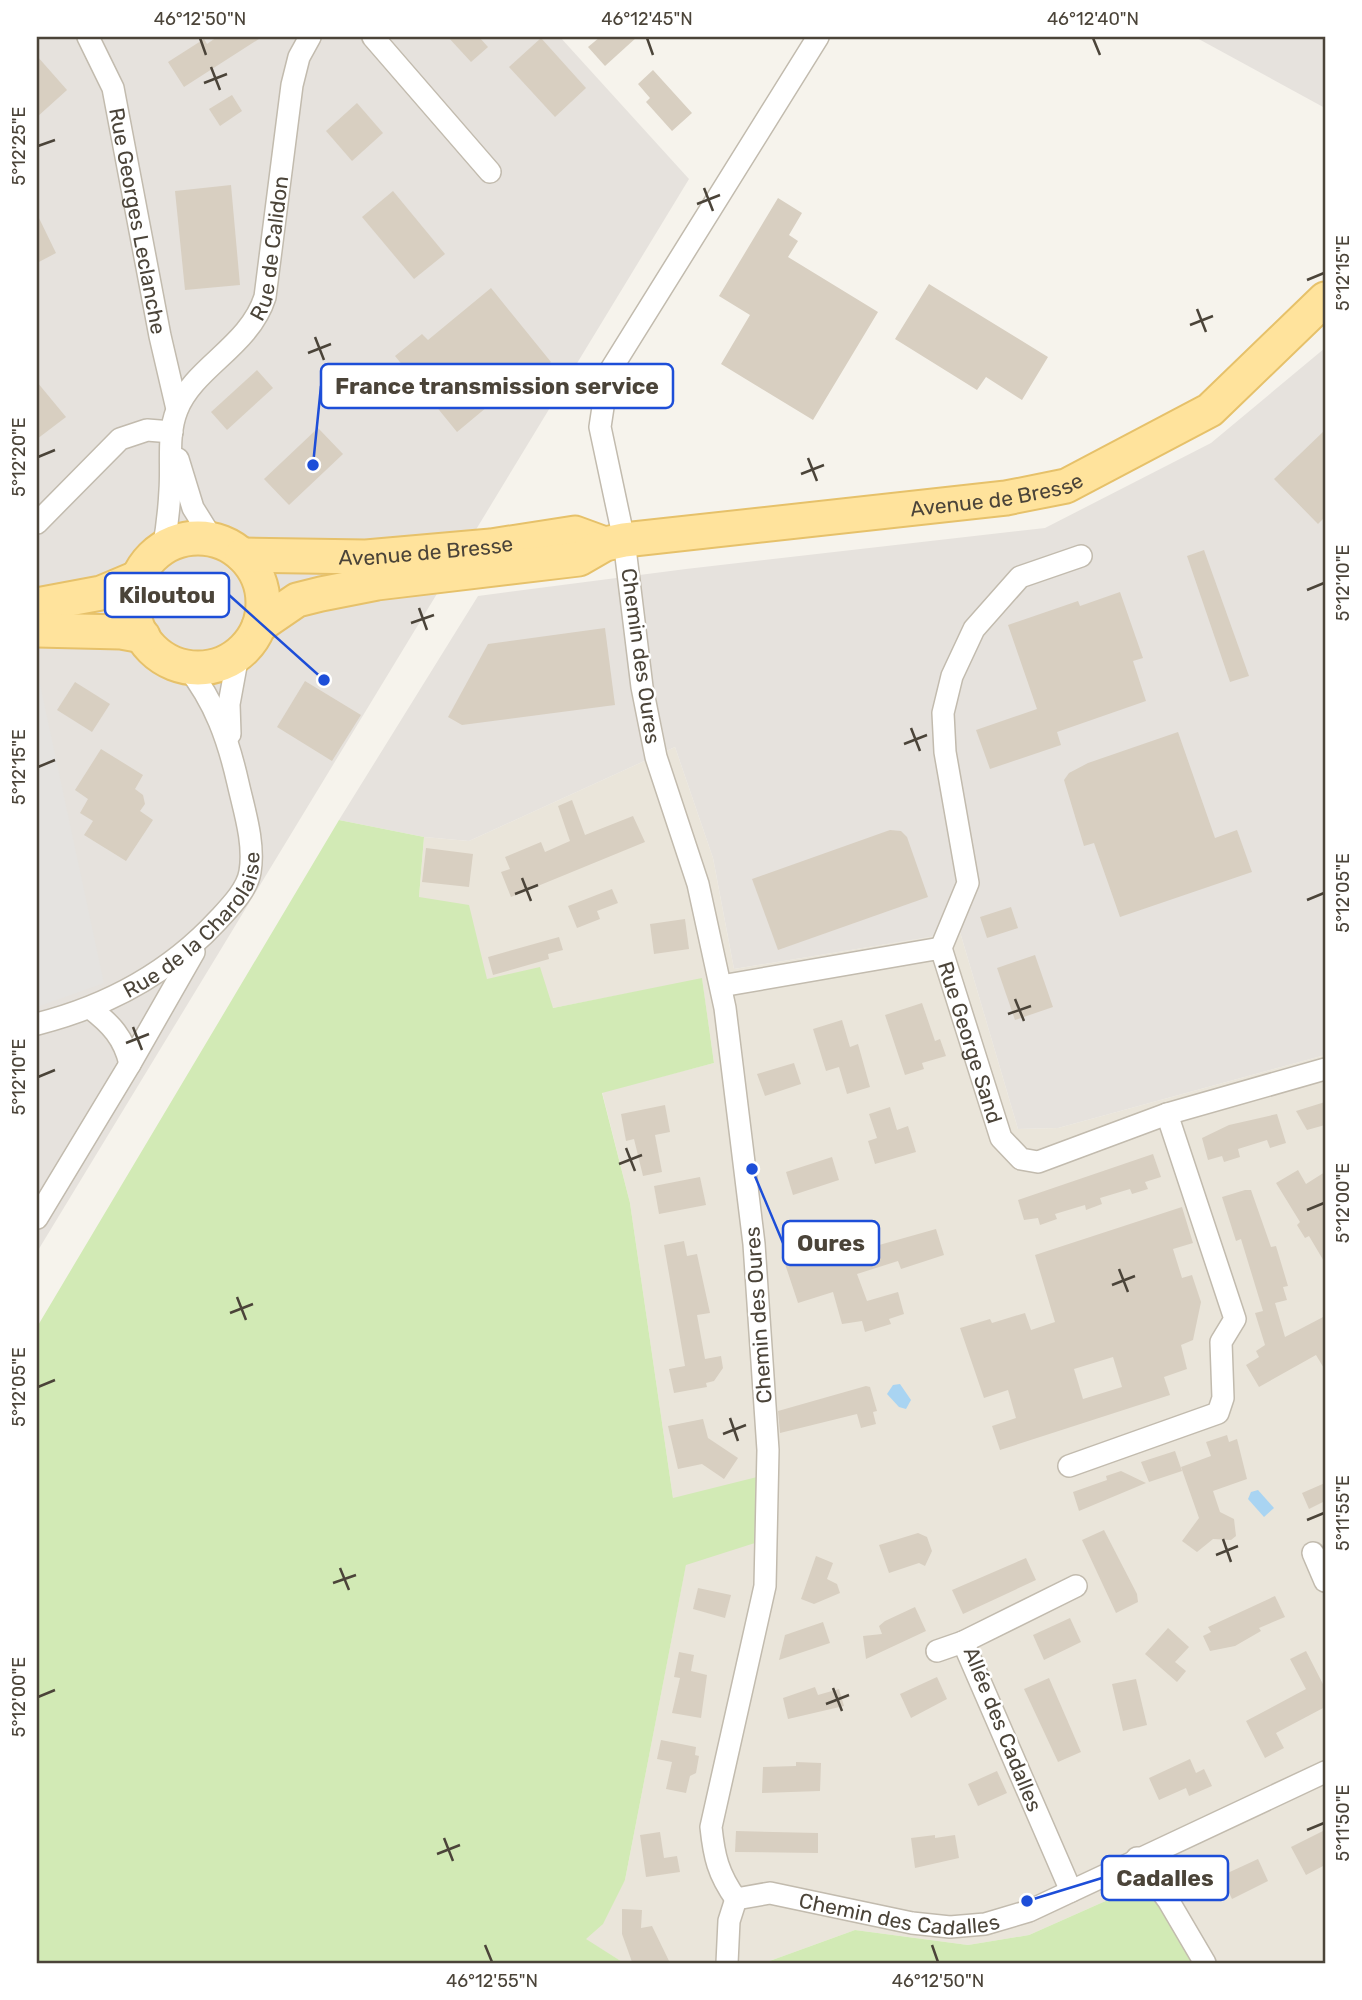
<svg xmlns="http://www.w3.org/2000/svg" width="1362" height="2000" viewBox="0 0 1362 2000" font-family="Rubik,sans-serif">
<style>
.residential{fill:#eae5da}
.industrial{fill:#e6e2dd}
.green{fill:#d2eab5}
.parking{fill:#e5e3e0}
.water{fill:#a9d4f2}
.building{fill:#d8cfc1;fill-rule:evenodd}
.lines{fill:none;stroke-linecap:round;stroke-linejoin:round}
.minor-casing{stroke:#c2bbae;stroke-width:24}
.primary-casing{stroke:#e6c16a;stroke-width:37}
.minor{stroke:#fff;stroke-width:21}
.primary{stroke:#ffe39c;stroke-width:33}
.ticks{fill:none;stroke:#4b4439;stroke-width:2.5}
.labels{text-anchor:middle;dominant-baseline:central;stroke-width:5;stroke-linejoin:round;paint-order:stroke}
.street-label{font-size:21px;fill:#4b4439;stroke:#fff}
.leader{fill:none;stroke:#1d4ed8;stroke-width:2.5}
.callout-dot{fill:#1d4ed8;stroke:#fff;stroke-width:2.5}
.callout{fill:#fff;stroke:#1d4ed8;stroke-width:2.5}
.callout-label{font-size:23px;text-anchor:middle;font-weight:bold;fill:#4b4439}
.neatline{fill:none;stroke:#4b4439;stroke-width:2.5}
.ticks-label{font-size:18px;text-anchor:middle;fill:#4b4439}
</style>
<rect width="100%" height="100%" fill="#f6f3ec"/>
<path class="residential" d="M675 747 713 858 734 969 960 932 1018 1129 1058 1128 1325 1055V1963H1195L1143 1880 1110 1899 1029 1935 968 1945 855 1930 764 1963H624L585 1939 625 1880 686 1564 673 1498 630 1203 602 1092 714 1063 702 979 553 1008 487 979 419 897 424 837 469 841Z"/>
<g class="industrial">
<path d="M37 37H560L689 179 37 1252Z"/>
<path d="M1195 37H1325V108Z"/>
<path d="M1325 348V1055L1058 1128 1018 1129 960 932 734 969 713 858 675 747 469 841 424 837 339 820 478 596 686 569 1045 528 1211 443Z"/>
</g>
<g class="green">
<path d="M339 820 424 837 419 897 469 905 487 979 540 967 553 1008 702 978 714 1063 602 1093 630 1203 673 1498 761 1476 758 1542 686 1565 625 1880 603 1924 586 1939 624 1963H37V1327Z"/>
<path d="M1143 1879 1195 1963H764L855 1930 968 1945 1029 1935 1110 1899Z"/>
</g>
<path class="parking" d="M37 670 104 983 37 1007Z"/>
<g class="water">
<path d="M900 1384 911 1400 906 1409 899 1407 887 1394 893 1385Z"/>
<path d="M1258 1490 1274 1508 1264 1517 1248 1499 1251 1492Z"/>
</g>
<g class="building">
<path d="M217 37H262L184 87 168 62 204 39 207 44Z"/>
<path d="M448 37H479L488 47 471 62Z"/>
<path d="M600 37H637L605 66 588 47Z"/>
<path d="M541 38 586 88 555 117 509 67Z"/>
<path d="M37 56 67 90 37 117Z"/>
<path d="M653 70 692 113 672 131 646 102 650 98 638 84Z"/>
<path d="M232 95 242 111 220 126 209 109Z"/>
<path d="M357 103 383 133 352 161 326 131Z"/>
<path d="M231 185 240 285 185 290 175 191Z"/>
<path d="M393 191 445 254 414 279 362 217Z"/>
<path d="M778 198 802 213 789 235 798 241 788 257 878 312 813 420 721 364 750 315 719 296Z"/>
<path d="M37 214 56 253 37 263Z"/>
<path d="M929 284 1048 357 1022 400 986 377 977 390 895 339Z"/>
<path d="M491 288 551 362 510 397 505 392 457 432 395 356 422 334 428 340Z"/>
<path d="M257 370 273 388 227 430 211 412Z"/>
<path d="M37 382 66 417 37 439Z"/>
<path d="M318 428 343 454 289 505 264 479Z"/>
<path d="M1325 430V517L1318 524 1274 479Z"/>
<path d="M1204 550 1249 676 1230 682 1187 556Z"/>
<path d="M1120 592 1143 658 1133 661 1146 701 1057 732 1061 745 990 769 976 730 1037 709 1008 625 1078 601 1080 606Z"/>
<path d="M605 628 615 705 462 725 448 717 488 644Z"/>
<path d="M305 681 361 715 332 761 277 727Z"/>
<path d="M75 682 110 704 92 732 57 710Z"/>
<path d="M1178 732 1215 838 1237 830 1252 872 1120 917 1094 843 1084 846 1064 780 1069 773 1088 763Z"/>
<path d="M101 749 143 775 135 789 143 795 145 804 140 811 153 820 126 861 84 835 93 821 80 813 88 799 75 790Z"/>
<path d="M572 800 585 835 633 816 645 842 511 897 501 872 510 869 505 857 541 842 545 852 570 841 558 806Z"/>
<path d="M890 830 901 831 907 837 928 897 778 950 752 879Z"/>
<path d="M426 848 473 854 469 887 422 882Z"/>
<path d="M612 889 618 903 597 911 600 919 577 928 568 906Z"/>
<path d="M1011 907 1018 928 987 938 980 917Z"/>
<path d="M685 919 689 949 654 954 650 924Z"/>
<path d="M559 937 563 950 548 954 549 959 493 975 488 957Z"/>
<path d="M1035 955 1053 1007 1015 1020 997 968Z"/>
<path d="M922 1003 935 1041 940 1039 946 1056 922 1063 924 1069 905 1075 885 1015Z"/>
<path d="M842 1020 850 1047 858 1044 870 1087 847 1094 839 1067 826 1071 813 1029Z"/>
<path d="M794 1063 801 1084 765 1096 757 1074Z"/>
<path d="M1325 1102V1125L1307 1130 1296 1111Z"/>
<path d="M665 1105 670 1132 655 1135 662 1172 643 1176 634 1139 626 1141 621 1114Z"/>
<path d="M890 1107 897 1130 908 1126 916 1152 875 1164 868 1141 877 1138 869 1114Z"/>
<path d="M1277 1114 1286 1143 1270 1148 1267 1140 1238 1149 1240 1157 1224 1162 1222 1156 1208 1160 1202 1138 1229 1125Z"/>
<path d="M1153 1154 1161 1177 1145 1182 1148 1189 1132 1194 1130 1189 1100 1198 1102 1204 1086 1210 1085 1205 1055 1214 1057 1219 1040 1225 1038 1218 1024 1220 1018 1200Z"/>
<path d="M832 1157 839 1180 793 1195 786 1172Z"/>
<path d="M1298 1170 1306 1184 1325 1172V1263L1309 1236 1305 1238 1297 1225 1300 1222 1276 1183Z"/>
<path d="M700 1177 706 1205 659 1214 654 1186Z"/>
<path d="M1245 1190H1251L1271 1247 1276 1246 1288 1286 1283 1287 1287 1300 1275 1303 1285 1337 1325 1316V1370L1316 1355 1259 1387 1246 1365 1259 1357 1256 1351 1265 1345 1255 1313 1263 1311 1241 1239 1236 1241 1222 1197Z"/>
<path d="M1182 1207 1193 1243 1173 1249 1182 1278 1192 1275 1201 1302 1193 1340 1181 1345 1187 1369 1164 1377 1170 1395 1000 1450 992 1426 1016 1418 1008 1390 984 1398 960 1328 990 1319 992 1323 1025 1313 1031 1330 1055 1322 1035 1255ZM1113 1357 1122 1387 1083 1399 1074 1369Z"/>
<path d="M936 1229 944 1255 901 1269 898 1261 857 1274 867 1301 898 1292 904 1314 889 1319 891 1324 865 1332 862 1321 842 1324 833 1292 798 1303 782 1255 834 1238 840 1256Z"/>
<path d="M684 1241 687 1256 697 1254 710 1313 697 1315 705 1359 721 1356 723 1368 714 1381 706 1383 707 1387 674 1393 669 1369 685 1366 664 1245Z"/>
<path d="M866 1386 870 1387 877 1411 873 1412 876 1424 861 1428 857 1414 780 1433 778 1411Z"/>
<path d="M703 1419 708 1438 738 1458 724 1479 702 1464 678 1469 668 1426Z"/>
<path d="M1227 1435 1229 1442 1237 1439 1247 1479 1213 1491 1220 1512 1234 1519 1236 1536 1231 1540 1213 1539 1197 1552 1182 1541 1199 1518 1181 1467 1211 1456 1206 1442Z"/>
<path d="M1175 1451 1182 1471 1149 1482 1141 1462Z"/>
<path d="M1121 1471 1146 1483 1079 1511 1073 1492 1107 1480 1106 1476Z"/>
<path d="M1325 1483V1501L1309 1509 1302 1493Z"/>
<path d="M1104 1530 1137 1594 1138 1602 1116 1613 1082 1540Z"/>
<path d="M918 1533 927 1537 932 1551 925 1566 919 1563 889 1573 879 1545Z"/>
<path d="M816 1556 833 1563 827 1579 837 1584 840 1593 814 1604 801 1599Z"/>
<path d="M1026 1558 1036 1580 963 1614 952 1590Z"/>
<path d="M698 1588 731 1595 725 1618 693 1609Z"/>
<path d="M1275 1596 1285 1617 1259 1628 1261 1631 1235 1646 1210 1651 1203 1636 1211 1632 1208 1627Z"/>
<path d="M915 1607 926 1631 866 1659 863 1636 882 1634 879 1626 885 1621Z"/>
<path d="M1070 1618 1081 1642 1044 1660 1033 1635Z"/>
<path d="M823 1622 830 1643 779 1660 785 1635Z"/>
<path d="M1168 1628 1189 1647 1175 1662 1186 1671 1177 1682 1145 1654Z"/>
<path d="M1306 1651 1325 1688V1707L1276 1733 1284 1748 1265 1758 1246 1721 1306 1689 1290 1659Z"/>
<path d="M679 1652 694 1655 691 1671 707 1675 701 1718 672 1713 680 1678 674 1677Z"/>
<path d="M937 1677 947 1699 911 1718 900 1694Z"/>
<path d="M1049 1678 1081 1752 1058 1762 1024 1689Z"/>
<path d="M1136 1679 1147 1725 1123 1731 1112 1684Z"/>
<path d="M815 1687 818 1695 839 1689 844 1706 788 1719 783 1698Z"/>
<path d="M661 1740 696 1747 695 1755 699 1756 696 1773 690 1776 686 1793 666 1789 672 1762 657 1759Z"/>
<path d="M1190 1759 1196 1773 1204 1769 1212 1786 1189 1796 1186 1788 1159 1800 1149 1778Z"/>
<path d="M796 1762 821 1763 820 1791 762 1793 763 1767 796 1766Z"/>
<path d="M997 1771 1007 1793 978 1806 968 1784Z"/>
<path d="M1325 1830V1865L1306 1875 1291 1847Z"/>
<path d="M736 1831 818 1833V1853L735 1852Z"/>
<path d="M660 1832 664 1858 677 1856 680 1872 646 1877 640 1835Z"/>
<path d="M935 1835V1838L955 1835 959 1858 915 1868 911 1838Z"/>
<path d="M1258 1859 1268 1881 1232 1899 1221 1876Z"/>
<path d="M622 1909 642 1910 641 1928 652 1926 670 1963 632 1962 622 1934Z"/>
</g>
<g class="lines">
<g class="minor-casing">
<g id="minor">
<path id="s1" d="M88 37 113 88 160 336 177 409"/>
<path d="M373 37 490 172"/>
<path d="M178 459 193 508 213 540"/>
<path d="M37 523 120 439 147 430 172 432"/>
<path id="s2" d="M163 549C167 529 169 510 170 490 172 464 167 435 177 410 194 367 249 347 265 297L292 85 299 57 310 37"/>
<path d="M230 734 229 704 238 655"/>
<path d="M941 948 968 883 945 752 943 713 952 676 974 629 1020 577 1081 556"/>
<path id="s3" d="M721 986 941 948 1001 1138 1021 1159 1038 1162 1167 1114 1325 1069"/>
<path d="M90 1008C111 1024 124 1038 130 1064L194 952"/>
<path id="s4" d="M37 1024C108 1006 168 974 218 920 230 907 247 890 250 872 255 843 244 810 238 783 228 739 215 702 187 667"/>
<path d="M37 1218 130 1064"/>
<path d="M1069 1466 1218 1413 1223 1398 1221 1342 1235 1319 1167 1114"/>
<path d="M1313 1553 1325 1581"/>
<path d="M937 1651 963 1642"/>
<path d="M1137 1858 1168 1900 1205 1963"/>
<path d="M1071 1891 963 1642 1076 1586"/>
<path d="M736 1899C718 1874 714 1856 711 1827L765 1586 768 1450 754 1244 725 1008 698 884 656 757 642 687 624 540 600 427 608 374 818 37"/>
<path id="s5" d="M736 1899 770 1893 912 1923 950 1927 985 1924 1029 1911 1325 1772"/>
<path d="M727 1963 729 1921 736 1899"/>
</g>
</g>
<g class="primary-casing">
<g id="primary">
<circle cx="198" cy="603" r="65"/>
<path id="s6" d="M242 555 366 557 491 546 575 533 605 544"/>
<path d="M37 605 101 593 139 577"/>
<path id="s7" d="M259 626 297 600 321 594 377 583 579 559 605 544 624 540 1006 498 1066 486 1210 410 1325 299"/>
<path d="M37 630 121 632 143 636"/>
</g>
</g>
<use href="#minor" class="minor"/>
<use href="#primary" class="primary"/>
</g>
<path class="ticks" d="M200 38 206 55M647 38 653 55M1093 38 1100 55M211 67 220 90M204 83 227 74M38 146 55 140M704 188 713 211M697 204 720 195M1307 280 1324 273M1197 309 1206 332M1190 325 1213 316M315 337 324 360M308 353 331 344M38 457 55 450M808 458 817 481M801 474 824 465M1307 590 1324 583M419 608 427 630M411 623 434 615M911 728 920 751M904 744 927 735M38 767 55 760M522 878 531 901M515 894 538 885M1307 900 1324 893M1015 999 1024 1021M1008 1014 1031 1006M133 1027 142 1050M126 1043 149 1034M38 1077 55 1070M626 1148 635 1171M619 1164 642 1155M1307 1210 1324 1203M1119 1269 1128 1292M1112 1285 1135 1276M237 1297 246 1320M230 1313 253 1304M38 1387 55 1380M730 1418 738 1441M723 1434 746 1425M1307 1520 1324 1513M1223 1539 1231 1562M1216 1555 1238 1546M340 1568 349 1590M333 1583 356 1575M833 1688 842 1711M38 1697 55 1690M826 1704 849 1695M1307 1830 1324 1823M444 1838 453 1861M437 1854 460 1845M485 1945 492 1962M932 1945 938 1962"/>
<g class="labels">
<g class="street-label">
<text stroke="none"><textPath href="#s1" startOffset="192">Rue Georges Leclanche</textPath></text>
<text stroke="none"><textPath href="#s2" startOffset="334">Rue de Calidon</textPath></text>
<text stroke="none"><textPath href="#s7" startOffset="756">Avenue de Bresse</textPath></text>
<text stroke="none"><textPath href="#s6" startOffset="184">Avenue de Bresse</textPath></text>
<text transform="translate(641 656) rotate(82)">Chemin des Oures</text>
<text stroke="none"><textPath href="#s4" startOffset="192">Rue de la Charolaise</textPath></text>
<text stroke="none"><textPath href="#s3" startOffset="322">Rue George Sand</textPath></text>
<text transform="translate(758 1315) rotate(-94)">Chemin des Oures</text>
<text transform="translate(1003 1729) rotate(68)">Allée des Cadalles</text>
<text stroke="none"><textPath href="#s5" startOffset="166">Chemin des Cadalles</textPath></text>
</g>
</g>
<path class="leader" d="M313 465L321 386M324 680L229 595M752 1169L783 1243M1027 1901L1102 1878"/>
<g class="callout-dot">
<circle cx="313" cy="465" r="7"/>
<circle cx="324" cy="680" r="7"/>
<circle cx="752" cy="1169" r="7"/>
<circle cx="1027" cy="1901" r="7"/>
</g>
<g class="callout">
<rect x="321" y="364" width="352" height="44" rx="7"/>
<rect x="105" y="573" width="124" height="44" rx="7"/>
<rect x="783" y="1221" width="96" height="44" rx="7"/>
<rect x="1102" y="1856" width="126" height="44" rx="7"/>
</g>
<g class="callout-label">
<text x="497" y="394">France transmission service</text>
<text x="167" y="603">Kiloutou</text>
<text x="831" y="1251">Oures</text>
<text x="1165" y="1886">Cadalles</text>
</g>
<rect width="1362" height="2000" fill="none" stroke="#ffffff" stroke-width="77"/>
<rect x="38" y="38" width="1286" height="1924" class="neatline"/>
<g class="ticks-label">
<text x="200" y="25">46°12'50"N</text>
<text x="647" y="25">46°12'45"N</text>
<text x="1093" y="25">46°12'40"N</text>
<text transform="translate(19 146) rotate(-90)" y="6">5°12'25"E</text>
<text transform="translate(1343 273) rotate(-90)" y="6">5°12'15"E</text>
<text transform="translate(19 457) rotate(-90)" y="6">5°12'20"E</text>
<text transform="translate(1343 583) rotate(-90)" y="6">5°12'10"E</text>
<text transform="translate(19 767) rotate(-90)" y="6">5°12'15"E</text>
<text transform="translate(1343 893) rotate(-90)" y="6">5°12'05"E</text>
<text transform="translate(19 1077) rotate(-90)" y="6">5°12'10"E</text>
<text transform="translate(1343 1203) rotate(-90)" y="6">5°12'00"E</text>
<text transform="translate(19 1387) rotate(-90)" y="6">5°12'05"E</text>
<text transform="translate(1343 1513) rotate(-90)" y="6">5°11'55"E</text>
<text transform="translate(19 1697) rotate(-90)" y="6">5°12'00"E</text>
<text transform="translate(1343 1823) rotate(-90)" y="6">5°11'50"E</text>
<text x="492" y="1987">46°12'55"N</text>
<text x="938" y="1987">46°12'50"N</text>
</g>
</svg>
